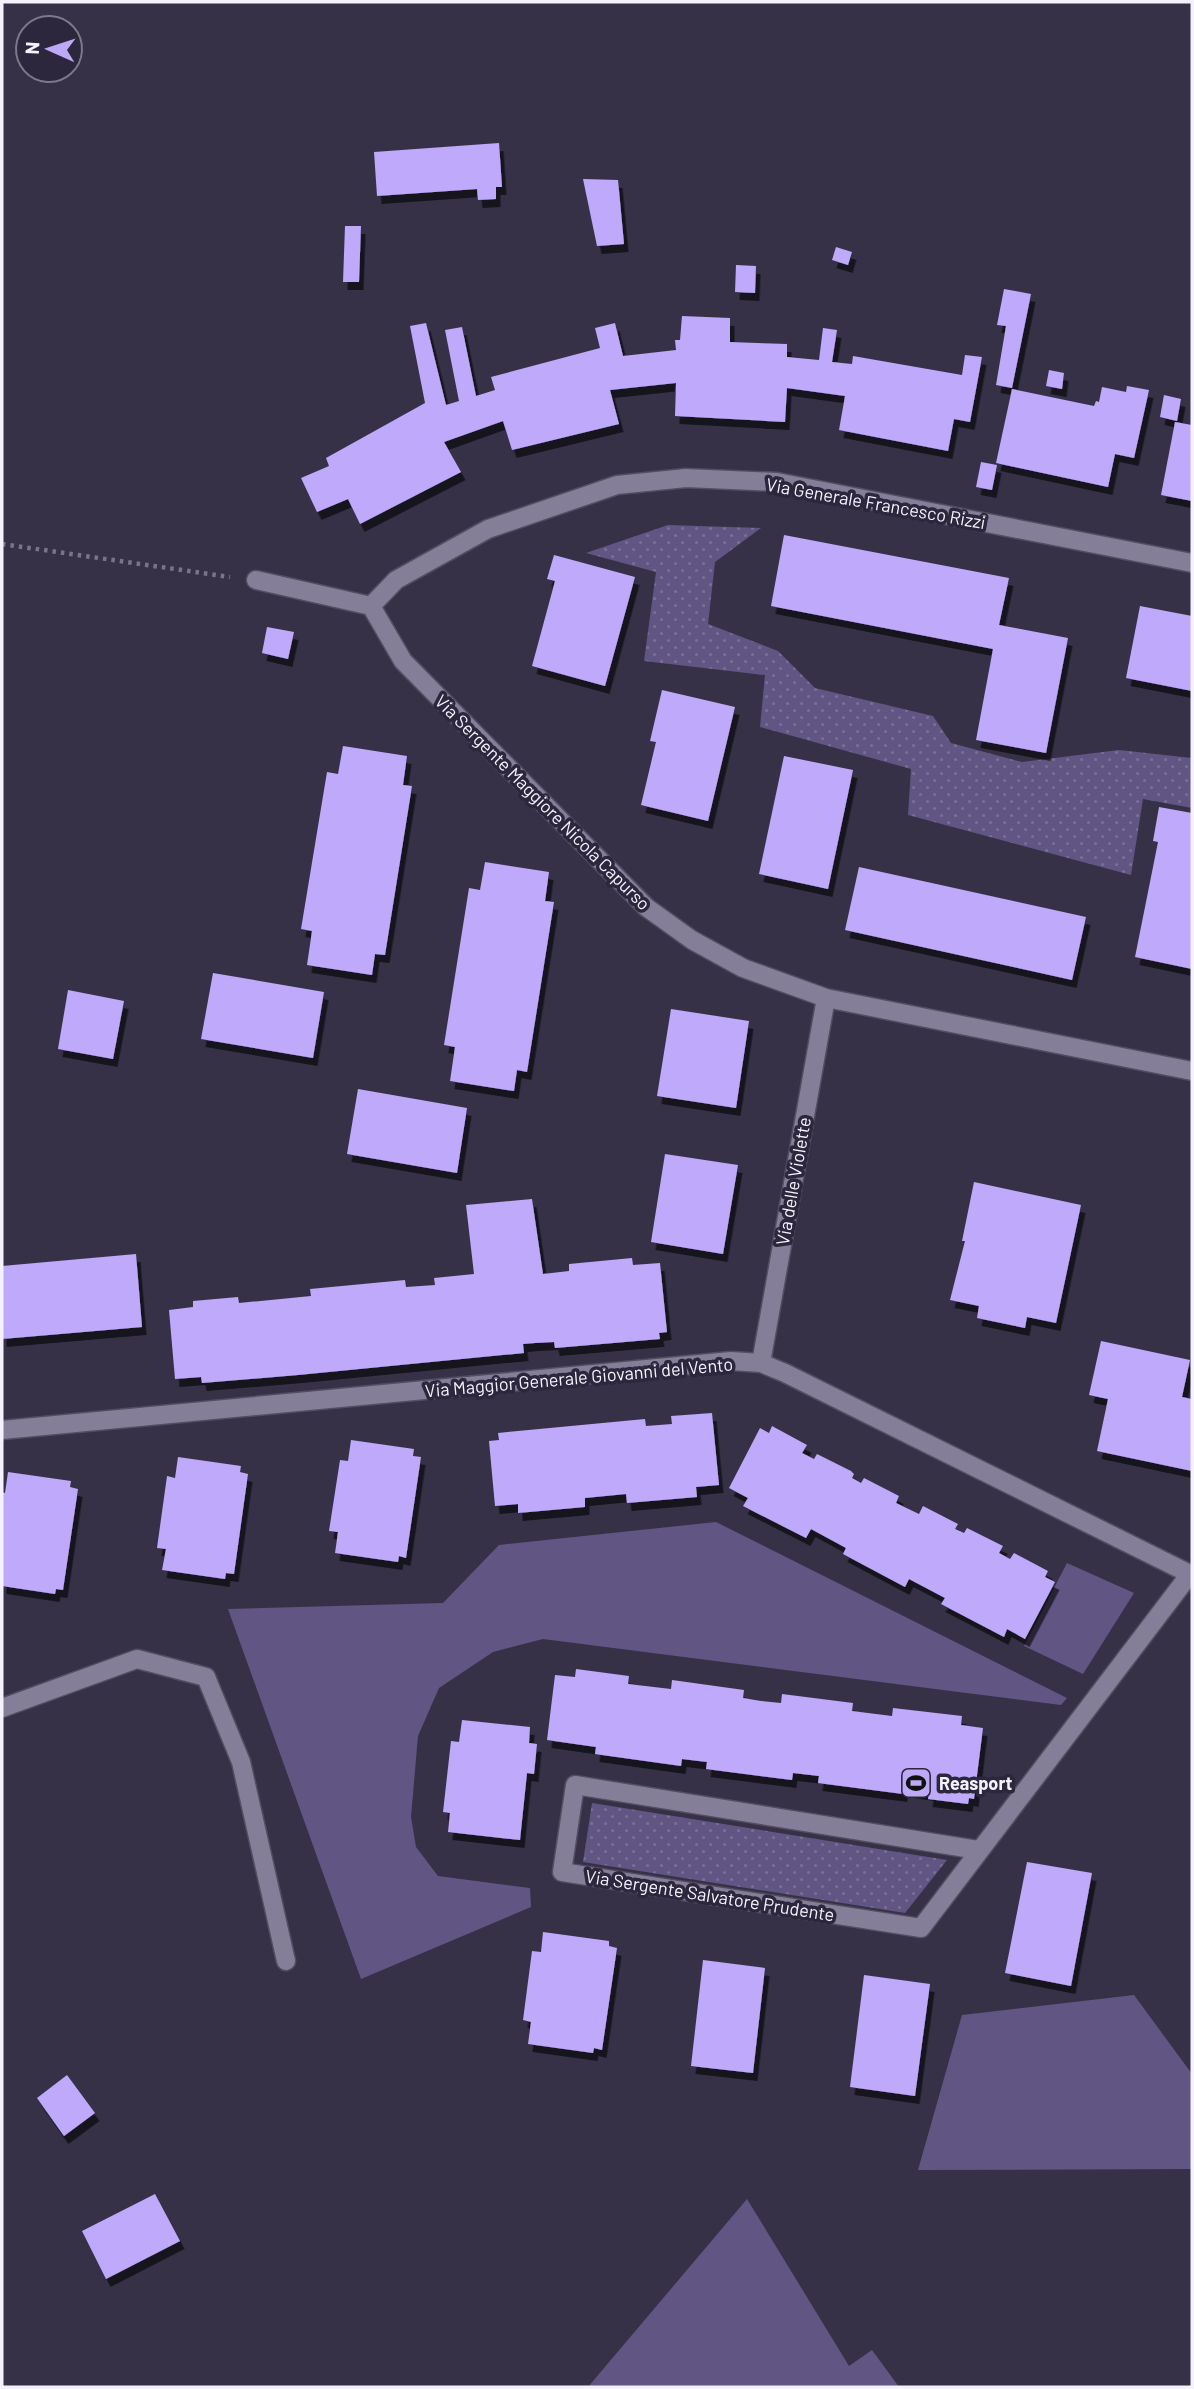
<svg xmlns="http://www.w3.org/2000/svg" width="1194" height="2389" viewBox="0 0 1194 2389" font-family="Barlow,sans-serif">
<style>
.green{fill:#615583}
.park{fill:url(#park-dots)}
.building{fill:#bea9fa;filter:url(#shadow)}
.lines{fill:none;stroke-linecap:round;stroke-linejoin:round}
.service-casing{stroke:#524d60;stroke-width:21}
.minor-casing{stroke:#524d60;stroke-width:21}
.path{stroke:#797487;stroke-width:4.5;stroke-dasharray:3.5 5;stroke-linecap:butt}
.service{stroke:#847e98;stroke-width:18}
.minor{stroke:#847e98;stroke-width:18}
.labels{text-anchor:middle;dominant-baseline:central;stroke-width:7;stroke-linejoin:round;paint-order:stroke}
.street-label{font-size:18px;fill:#f5f2fe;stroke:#2d273d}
.poi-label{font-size:18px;font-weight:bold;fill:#f5f2fe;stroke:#2d273d;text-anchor:start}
</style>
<defs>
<pattern id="park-dots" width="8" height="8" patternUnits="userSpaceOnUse" patternTransform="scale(1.75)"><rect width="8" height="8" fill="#615583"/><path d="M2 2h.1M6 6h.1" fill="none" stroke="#786e96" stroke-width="1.8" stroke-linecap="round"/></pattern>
<filter id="shadow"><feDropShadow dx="4.5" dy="8" stdDeviation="0" flood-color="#0009"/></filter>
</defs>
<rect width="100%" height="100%" fill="#373148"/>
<g class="green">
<path d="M716 1522 1067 1698 1061 1705 543 1639 493 1652 439 1688 418 1736 411 1817 416 1847 438 1876 530 1888 531 1907 361 1979 228 1609 443 1603 499 1545Z"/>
<path d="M1067 1563 1134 1593 1083 1674 1024 1646Z"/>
<path d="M1134 1995 1192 2074V2169L918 2170 962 2015Z"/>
<path d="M747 2199 849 2366 872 2350 899 2387H588Z"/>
</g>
<g class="park">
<path d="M668 525 761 528 715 562 708 624 778 651 815 688 933 716 951 743 1022 762 1119 750 1192 758V808L1143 799 1131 875 908 815 911 769 760 727 765 675 644 661 656 572 586 553Z"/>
<path d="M592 1803 947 1860 905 1913 583 1862Z"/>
</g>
<g class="building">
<path d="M499 143 502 187H496V199L478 200 477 189 377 196 374 152Z"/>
<path d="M583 179 618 180 624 244 597 246Z"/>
<path d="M345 226H361L359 282H343Z"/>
<path d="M836 247 852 252 848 265 832 260Z"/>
<path d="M736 265 756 266 755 293 735 292Z"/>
<path d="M1004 289 1031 294 1012 388 996 385 1006 326 997 325Z"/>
<path d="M682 316 730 318V342L787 344V357L819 360 823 328 837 330 832 362 852 364 853 356 962 375 965 355 982 357 970 422 954 419 948 451 839 430 845 396 787 388 785 422 675 416 676 383 610 390 619 424 512 450 503 421 444 442 461 472 360 524 348 499 317 512 301 478 329 466 326 458 425 403 410 326 426 323 446 405 459 401 445 330 462 327 476 396 495 390 491 377 600 348 595 328 615 323 623 356 676 350 675 340H680Z"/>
<path d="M1049 370 1064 373 1062 389 1046 386Z"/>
<path d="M1127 386 1149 390 1134 458 1115 454 1108 487 996 463 1012 389 1094 406 1096 401 1099 402 1102 387 1126 392Z"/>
<path d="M1164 395 1181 399 1177 421 1160 417Z"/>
<path d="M1175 422 1192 425V501L1161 495Z"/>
<path d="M981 462 997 465 992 490 976 487Z"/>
<path d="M784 535 1009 578 999 625 1068 638 1046 753 976 740 993 649 771 606Z"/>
<path d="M554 555 635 577 605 686 532 666 555 581 547 579Z"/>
<path d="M1140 606 1192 616V691L1126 678Z"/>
<path d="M267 627 294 632 288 659 262 653Z"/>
<path d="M662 690 735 707 708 821 641 805 656 742 650 741Z"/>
<path d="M343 746 407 756 403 785 412 786 385 955 375 954 372 975 307 965 312 931 301 929 327 772 338 774Z"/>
<path d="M784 756 853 770 828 889 759 874Z"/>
<path d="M1159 807 1192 813V969L1135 957 1158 842 1153 841Z"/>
<path d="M485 862 549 872 545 901 554 902 527 1072 517 1070 514 1091 450 1081 455 1047 444 1045 469 888 480 890Z"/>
<path d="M859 867 1086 917 1072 980 845 930Z"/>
<path d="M213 973 324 992 313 1058 201 1039Z"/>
<path d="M68 990 124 1001 113 1059 58 1049Z"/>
<path d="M671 1009 749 1021 736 1108 657 1096Z"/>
<path d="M358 1089 467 1108 457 1173 347 1154Z"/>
<path d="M665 1154 738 1165 723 1254 651 1242Z"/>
<path d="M974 1182 1081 1205 1056 1323 1027 1317 1025 1328 977 1318 979 1306 950 1300 965 1241H962Z"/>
<path d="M532 1199 543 1274 569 1271V1264L632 1258 633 1265 660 1263 667 1332 659 1333 660 1339 555 1348 554 1342 535 1343 523 1344 524 1353 298 1375 202 1383 201 1377 175 1379 169 1310 193 1307V1301L238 1297 239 1303 311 1296 310 1289 405 1280 406 1287 435 1285 434 1278 474 1274 466 1205Z"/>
<path d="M136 1254 142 1327 2 1339V1266Z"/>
<path d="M1101 1341 1190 1360 1182 1397 1192 1399V1471L1097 1451 1108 1399 1089 1395Z"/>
<path d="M712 1413 719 1485 696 1487 697 1497 627 1503 626 1494 585 1498V1507L518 1513V1504L495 1506 489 1441 499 1440 498 1433 645 1419 646 1426 672 1424 671 1416Z"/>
<path d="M772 1426 807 1445 802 1453 814 1459 817 1454 851 1471 854 1474 852 1478 861 1483 864 1478 899 1496 896 1503 919 1514 923 1506 958 1524 955 1529 964 1533 967 1528 1003 1546 999 1553 1010 1559 1014 1553 1048 1571 1045 1577 1055 1582 1025 1639 1007 1629 1004 1637 941 1604 945 1598 909 1579 905 1587 843 1554 846 1548 811 1529 806 1538 743 1506 748 1498 729 1488 760 1428 769 1433Z"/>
<path d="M351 1440 414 1449 413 1456 421 1457 406 1558 399 1556 398 1562 335 1553 338 1532 329 1531 340 1460 348 1461Z"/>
<path d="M178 1457 241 1466 240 1472 248 1474 234 1574 226 1573 225 1579 162 1570 166 1549 157 1548 167 1476 175 1478Z"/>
<path d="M8 1472 71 1481 70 1487 78 1489 63 1590 56 1589 55 1594 2 1586V1492L5 1493Z"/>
<path d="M576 1669 629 1676 628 1684 671 1689 672 1680 744 1690 743 1698 761 1701 781 1703 782 1694 853 1703 852 1711 892 1716 893 1708 962 1716 961 1725 983 1728 974 1799 969 1798 968 1804 928 1799 929 1793 903 1789V1794L818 1783 819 1776 793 1773 792 1780 706 1769 707 1762 682 1759 681 1766 595 1754 596 1747 547 1740 555 1675 575 1677Z"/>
<path d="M462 1720 530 1727 529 1743 537 1744 534 1774 527 1773 520 1840 448 1832 450 1813 443 1812 451 1741 459 1742Z"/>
<path d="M1027 1862 1092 1873 1071 1986 1005 1973Z"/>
<path d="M543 1932 609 1941V1946L617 1948 602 2050 594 2048 593 2053 528 2044 531 2022 523 2020 532 1951 541 1952Z"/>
<path d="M703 1960 765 1968 753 2073 691 2066Z"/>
<path d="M864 1975 930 1984 915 2096 850 2087Z"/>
<path d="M67 2075 95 2113 64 2136 37 2098Z"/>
<path d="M155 2194 180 2241 106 2279 82 2231Z"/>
</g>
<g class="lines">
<g class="service-casing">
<path id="service" d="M2 1708 137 1659 206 1677 241 1762 286 1961"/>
</g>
<g class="minor-casing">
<g id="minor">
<path d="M256 580 371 606"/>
<path d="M371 606 403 661 646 907 692 940 743 968 826 998 1192 1071"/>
<path d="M371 606 396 580 488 529 617 485 686 478 777 482 1192 563"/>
<path d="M761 1363 826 998"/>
<path d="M2 1430 731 1361 761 1363 785 1373 1192 1575"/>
<path d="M978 1850 575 1785 562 1872 921 1928 1190 1574"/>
</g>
</g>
<path class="path" d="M2 544 230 577"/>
<use href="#service" class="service"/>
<use href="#minor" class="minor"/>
</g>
<defs>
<g id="stadium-square" transform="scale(1.575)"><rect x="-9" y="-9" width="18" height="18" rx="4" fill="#bda9f5" stroke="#2d273d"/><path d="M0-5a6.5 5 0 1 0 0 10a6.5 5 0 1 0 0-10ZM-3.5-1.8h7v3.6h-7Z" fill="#111"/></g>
</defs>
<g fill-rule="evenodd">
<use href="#stadium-square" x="916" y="1783"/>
</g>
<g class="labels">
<g class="street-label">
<text transform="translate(876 503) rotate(10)">Via Generale Francesco Rizzi</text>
<text transform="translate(543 802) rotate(45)">Via Sergente Maggiore Nicola Capurso</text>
<text transform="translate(793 1181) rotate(-80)">Via delle Violette</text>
<text transform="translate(579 1377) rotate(-5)">Via Maggior Generale Giovanni del Vento</text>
<text transform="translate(710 1895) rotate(9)">Via Sergente Salvatore Prudente</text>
</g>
<g class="poi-label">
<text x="939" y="1783">Reasport</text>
</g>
</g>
<rect width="1194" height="2389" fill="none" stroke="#f5f2fe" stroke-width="7"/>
<g transform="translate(49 49) rotate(273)"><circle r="33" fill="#2d273d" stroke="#7d788a" stroke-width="2"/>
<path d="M0-5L12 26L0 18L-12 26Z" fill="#bda9f5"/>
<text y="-10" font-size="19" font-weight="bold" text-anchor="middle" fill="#f5f2fe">N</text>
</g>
</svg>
